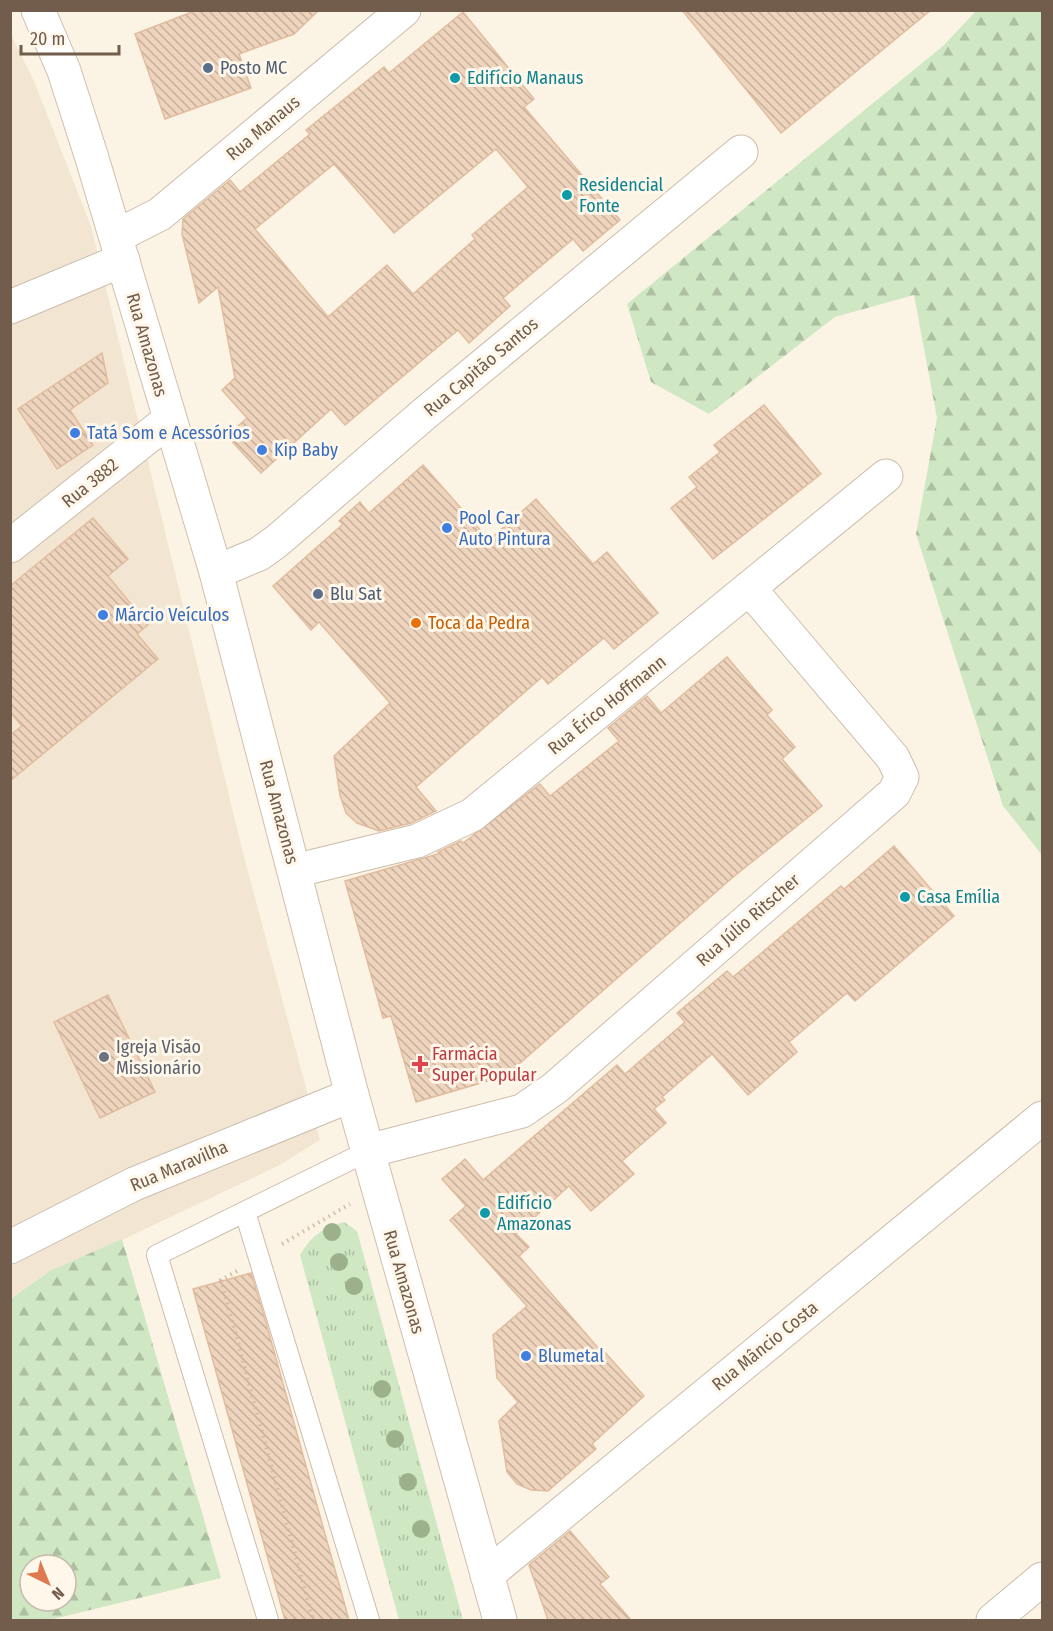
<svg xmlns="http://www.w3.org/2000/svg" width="1053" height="1631" viewBox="0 0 1053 1631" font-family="'Fira Sans Condensed',sans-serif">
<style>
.residential{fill:#f2e6d3;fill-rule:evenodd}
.grass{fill:url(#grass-tufts)}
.forest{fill:url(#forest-firs);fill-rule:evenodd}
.building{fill:url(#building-back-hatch);stroke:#e1bc9e;stroke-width:1.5;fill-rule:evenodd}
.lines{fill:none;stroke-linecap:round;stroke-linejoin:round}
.service-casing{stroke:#ccbcab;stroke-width:22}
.minor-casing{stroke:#ccbcab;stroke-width:35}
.secondary-casing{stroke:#d0beab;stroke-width:35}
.path{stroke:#d4b8a0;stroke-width:4;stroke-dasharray:1.5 4.5;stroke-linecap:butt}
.service{stroke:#fff;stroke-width:20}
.minor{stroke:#fff;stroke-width:33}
.secondary{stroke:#fff;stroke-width:33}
.tree{fill:#9cb08b}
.service-dot{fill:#5c6f8a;stroke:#fef7ea;stroke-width:2}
.culture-dot{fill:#0f9aa8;stroke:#fef7ea;stroke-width:2}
.shop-dot{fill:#3f7fe0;stroke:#fef7ea;stroke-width:2}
.food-dot{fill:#e8710a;stroke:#fef7ea;stroke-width:2}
.worship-dot{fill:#6b7280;stroke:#fef7ea;stroke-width:2}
.health-dot{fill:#e0444e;stroke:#fef7ea;stroke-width:2}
.labels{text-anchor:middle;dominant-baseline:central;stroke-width:6;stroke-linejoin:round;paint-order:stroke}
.service-label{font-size:18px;fill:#4e5e75;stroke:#fef7ea;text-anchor:start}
.culture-label{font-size:18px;fill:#0d838f;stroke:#fef7ea;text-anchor:start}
.street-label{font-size:18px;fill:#725c4b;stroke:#fef7ea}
.shop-label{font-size:18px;fill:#366cbe;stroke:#fef7ea;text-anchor:start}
.food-label{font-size:18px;fill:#c56008;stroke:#fef7ea;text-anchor:start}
.worship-label{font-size:18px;fill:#5b616d;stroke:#fef7ea;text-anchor:start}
.health-label{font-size:18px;fill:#be3a42;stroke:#fef7ea;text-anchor:start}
</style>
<defs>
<pattern id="grass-tufts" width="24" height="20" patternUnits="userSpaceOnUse" patternTransform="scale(1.5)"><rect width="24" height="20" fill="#cfe8c3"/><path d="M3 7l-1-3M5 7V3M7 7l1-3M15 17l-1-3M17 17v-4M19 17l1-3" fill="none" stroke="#acbfa0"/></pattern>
<pattern id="forest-firs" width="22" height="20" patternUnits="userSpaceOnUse" patternTransform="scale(1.5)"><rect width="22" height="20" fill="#cfe8c3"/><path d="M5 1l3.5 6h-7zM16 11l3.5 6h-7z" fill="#acbfa0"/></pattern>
<pattern id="building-back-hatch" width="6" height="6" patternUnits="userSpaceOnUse" patternTransform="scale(1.5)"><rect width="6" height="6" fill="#efd4bd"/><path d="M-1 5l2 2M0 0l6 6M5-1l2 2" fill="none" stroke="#c6af9c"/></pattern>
</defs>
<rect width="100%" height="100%" fill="#fbf4e4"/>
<path class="residential" d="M10 32 34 81 91 226 243 853 320 1140 278 1166 122 1240 221 1578 49 1620H10ZM30 1565H66V1601H30Z"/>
<path class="grass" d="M344 1222 357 1231 463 1620H399L300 1255C311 1236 322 1228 344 1222Z"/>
<g class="forest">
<path d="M976 11H1042V855L1003 806 916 534 937 418 914 295 835 317 709 414 651 382 627 304 943 46Z"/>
<path d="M122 1239 221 1578 49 1620H11V1299L50 1271ZM30 1565H66V1601H30Z"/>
</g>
<g class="building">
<path d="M197 10H319L294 34 239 54 251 88 165 119 135 34Z"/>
<path d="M682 10H931L781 133Z"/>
<path d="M463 12 534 99 524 107 620 220 583 251 573 239 503 298 510 306 469 343 458 330 345 425 331 409 261 473 227 436 247 418 222 390 235 378 218 287 199 303 182 234 183 219 230 180 240 192 310 134 306 130 384 67 389 73ZM496 149 528 187 472 235 475 239 413 294 387 265 328 317 255 229 334 164 394 233Z"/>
<path d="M102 353 108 383 70 410 93 445 57 469 18 409Z"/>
<path d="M764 405 821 474 713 559 671 508 697 487 689 477 720 452 714 445Z"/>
<path d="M423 465 489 540 536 499 593 564 607 552 658 613 614 649 604 638 548 684 542 677 416 787 436 811 411 823 379 831 357 823 346 813 340 795 334 756 390 703 319 622 311 630 273 586 343 524 339 521 360 502 369 513Z"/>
<path d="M93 518 128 559 108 576 148 625 137 634 158 659 10 781V735L22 726 10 712V586Z"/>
<path d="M727 657 772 710 767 715 795 747 782 759 822 806 732 878 505 1076 416 1102 391 1016 383 1018 345 881 441 853 438 852 461 841 463 843 540 784 550 796 619 741 608 728 647 696 661 713Z"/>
<path d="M894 846 954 916 855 1001 847 993 789 1042 797 1052 748 1095 712 1054 662 1097 665 1100 654 1109 666 1123 622 1161 634 1174 591 1211 569 1186 516 1234 529 1247 519 1256 599 1349 601 1348 644 1396 592 1444 596 1449 548 1491 531 1490 517 1484 507 1472 499 1421 518 1402 497 1378 493 1335 527 1306 450 1220 466 1206 442 1179 465 1159 483 1180 617 1065 625 1074 685 1022 677 1013 727 971 733 977 841 886 844 889Z"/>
<path d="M108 995 155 1092 100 1118 54 1022Z"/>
<path d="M251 1273 265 1319 349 1620H285L193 1289Z"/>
<path d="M570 1531 609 1577 600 1584 631 1620H548L529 1565Z"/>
</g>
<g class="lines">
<g class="service-casing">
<g id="service">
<path d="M245 1212 369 1620"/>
<path d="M268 1620 157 1255 368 1151"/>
</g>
</g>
<g class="minor-casing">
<g id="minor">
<path d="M117 236 160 214 404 10"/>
<path d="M10 307 123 260"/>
<path d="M10 546 169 420"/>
<path d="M216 572 259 554 277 541 423 415 741 152"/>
<path d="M294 871 417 841 472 815 886 476"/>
<path d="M368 1151 522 1111 555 1088 894 793 902 777 893 758 749 588"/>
<path d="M10 1247 134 1184 352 1095"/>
<path d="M487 1575 1042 1118"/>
<path d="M993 1620 1042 1579"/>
</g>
</g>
<g class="secondary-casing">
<path id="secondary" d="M38 10 64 71 91 155 216 572 352 1095 500 1620"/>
</g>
<g class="path">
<path d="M282 1244 350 1204"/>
<path d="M237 1271 221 1280 313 1620"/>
</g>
<use href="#service" class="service"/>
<use href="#minor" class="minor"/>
<use href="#secondary" class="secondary"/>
</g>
<g class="tree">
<circle cx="332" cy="1232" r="9"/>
<circle cx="339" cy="1262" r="9"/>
<circle cx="354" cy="1286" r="9"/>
<circle cx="382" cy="1389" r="9"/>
<circle cx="395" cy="1439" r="9"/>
<circle cx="408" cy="1482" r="9"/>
<circle cx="421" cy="1529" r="9"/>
</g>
<g class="service-dot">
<circle cx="208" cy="68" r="6"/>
<circle cx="318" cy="594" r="6"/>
</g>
<g class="culture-dot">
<circle cx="455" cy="78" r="6"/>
<circle cx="567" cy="195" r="6"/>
<circle cx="905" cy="897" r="6"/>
<circle cx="485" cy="1213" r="6"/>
</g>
<g class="shop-dot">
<circle cx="75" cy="433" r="6"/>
<circle cx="262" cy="450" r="6"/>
<circle cx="447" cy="528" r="6"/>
<circle cx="103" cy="615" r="6"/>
<circle cx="526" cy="1356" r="6"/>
</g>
<circle class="food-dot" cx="416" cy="623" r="6"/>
<circle class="worship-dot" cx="104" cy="1057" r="6"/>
<path class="health-dot" d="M417 1055h6v6h6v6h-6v6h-6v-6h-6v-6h6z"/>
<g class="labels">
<g class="service-label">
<text x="220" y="68">Posto MC</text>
<text x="330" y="594">Blu Sat</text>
</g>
<g class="culture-label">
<text x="467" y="78">Edifício Manaus</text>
<text x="579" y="185">Residencial<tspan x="579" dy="21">Fonte</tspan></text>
<text x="917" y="897">Casa Emília</text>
<text x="497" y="1203">Edifício<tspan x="497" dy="21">Amazonas</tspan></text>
</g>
<g class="street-label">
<text transform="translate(263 128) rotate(-40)">Rua Manaus</text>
<text transform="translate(147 345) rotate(74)">Rua Amazonas</text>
<text transform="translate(481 367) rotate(-40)">Rua Capitão Santos</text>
<text transform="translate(90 483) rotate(-39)">Rua 3882</text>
<text transform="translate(607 705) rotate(-39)">Rua Érico Hoffmann</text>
<text transform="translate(279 812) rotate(75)">Rua Amazonas</text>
<text transform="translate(748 920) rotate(-41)">Rua Júlio Ritscher</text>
<text transform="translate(179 1166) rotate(-23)">Rua Maravilha</text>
<text transform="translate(404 1282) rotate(74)">Rua Amazonas</text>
<text transform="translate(765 1346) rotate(-39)">Rua Mâncio Costa</text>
</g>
<g class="shop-label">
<text x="87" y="433">Tatá Som e Acessórios</text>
<text x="274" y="450">Kip Baby</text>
<text x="459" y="518">Pool Car<tspan x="459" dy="21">Auto Pintura</tspan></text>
<text x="115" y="615">Márcio Veículos</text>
<text x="538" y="1356">Blumetal</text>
</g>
<g class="food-label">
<text x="428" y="623">Toca da Pedra</text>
</g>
<g class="worship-label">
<text x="116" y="1047">Igreja Visão<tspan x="116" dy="21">Missionário</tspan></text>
</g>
<g class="health-label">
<text x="432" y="1054">Farmácia<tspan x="432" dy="21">Super Popular</tspan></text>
</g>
</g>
<rect width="1053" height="1631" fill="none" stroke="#725c4b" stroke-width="24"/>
<g transform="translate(48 1583) rotate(137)"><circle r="28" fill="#fef7ea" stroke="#c6b9aa" stroke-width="1.5"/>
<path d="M0-4.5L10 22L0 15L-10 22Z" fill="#df794f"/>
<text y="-9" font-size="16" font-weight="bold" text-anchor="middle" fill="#725c4b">N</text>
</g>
<path d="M21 45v9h98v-9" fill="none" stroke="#725c4b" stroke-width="3"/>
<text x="30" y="45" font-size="18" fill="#725c4b" stroke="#fef7ea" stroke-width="4.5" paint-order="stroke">20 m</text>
</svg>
